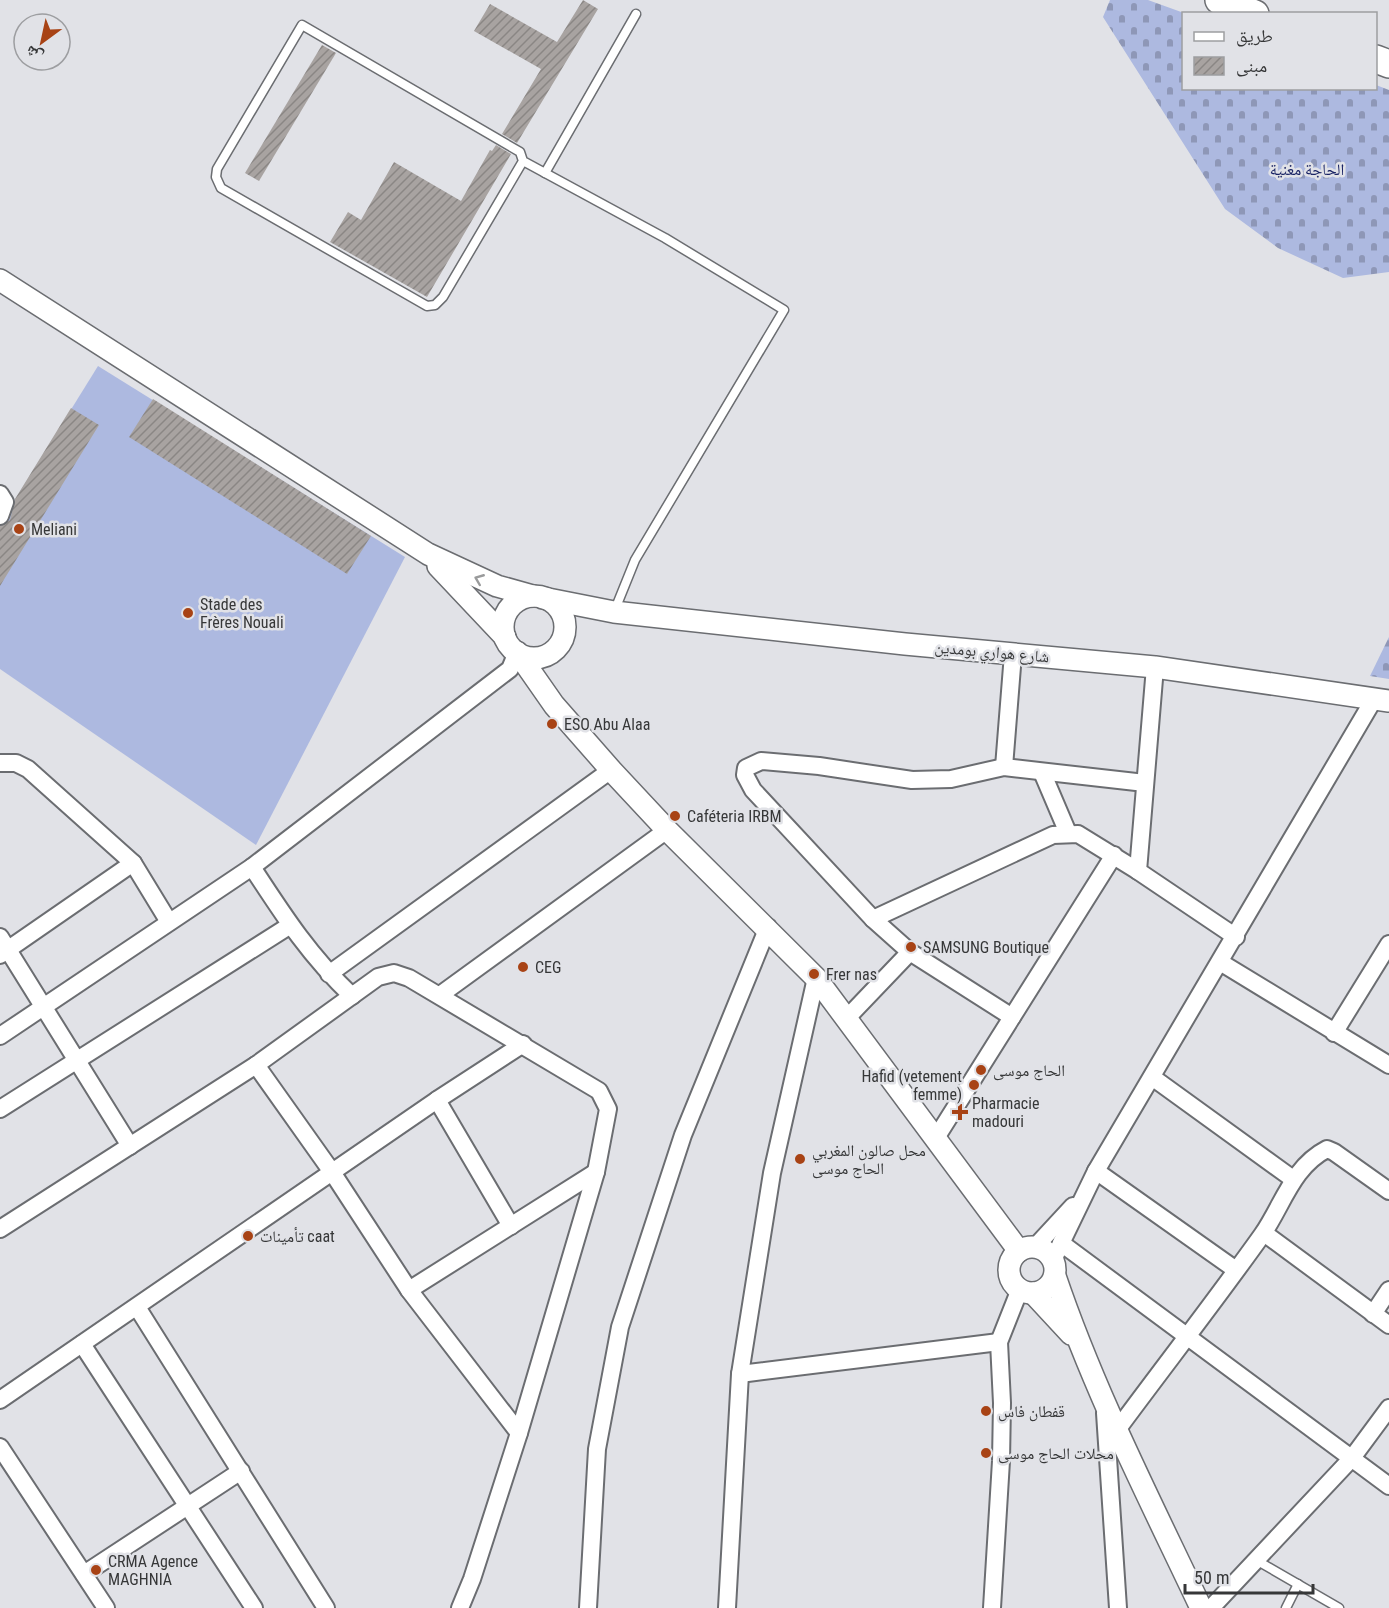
<svg xmlns="http://www.w3.org/2000/svg" width="1389" height="1608" viewBox="0 0 1389 1608" font-family="'Roboto Condensed','Noto Naskh Arabic',sans-serif">
<style>
.cemetery{fill:url(#cemetery-stones)}
.garden{fill:#adb9e0}
.building{fill:url(#building-hatch)}
.lines{fill:none;stroke-linecap:round;stroke-linejoin:round}
.service-casing{stroke:#6b6d71;stroke-width:11}
.minor-casing{stroke:#6b6d71;stroke-width:20}
.tertiary-casing{stroke:#6b6d71;stroke-width:24}
.primary-casing{stroke:#6b6d71;stroke-width:30}
.service{stroke:#fff;stroke-width:8}
.minor{stroke:#fff;stroke-width:16}
.tertiary{stroke:#fff;stroke-width:21}
.primary{stroke:#fff;stroke-width:27}
.oneway{stroke:#9a9b9c}
.poi-dot{fill:#a84315;stroke:#e1e2e7;stroke-width:2}
.labels{text-anchor:middle;dominant-baseline:central;stroke-width:5;stroke-linejoin:round;paint-order:stroke}
.park-label{font-size:16px;fill:#192364;stroke:#e1e2e7}
.poi-label{font-size:16px;fill:#363738;stroke:#e1e2e7;text-anchor:start}
.street-label{font-size:16px;fill:#363738;stroke:#e1e2e7}
</style>
<defs>
<pattern id="cemetery-stones" width="16" height="16" patternUnits="userSpaceOnUse" patternTransform="scale(1.5)"><rect width="16" height="16" fill="#adb9e0"/><path d="M2 7V4a2 2 0 0 1 4 0v3zM10 15v-3a2 2 0 0 1 4 0v3z" fill="#8e97b7"/></pattern>
<pattern id="building-hatch" width="6" height="6" patternUnits="userSpaceOnUse" patternTransform="scale(1.5)"><rect width="6" height="6" fill="#a8a3a1"/><path d="M-1 1l2-2M0 6l6-6M5 7l2-2" fill="none" stroke="#8a8684"/></pattern>
</defs>
<rect width="100%" height="100%" fill="#e1e2e7"/>
<g class="cemetery">
<path d="M1110 0H1148L1184 13V88H1376V85L1389 90V272L1343 278 1278 248 1225 209 1103 17Z"/>
<path d="M1389 637V679L1370 676Z"/>
</g>
<path class="garden" d="M98 366 405 557 256 845 0 669V524Z"/>
<g class="building">
<path d="M583 0 598 9 517 143 502 134 541 69 474 31 490 4 557 42Z"/>
<path d="M322 45 336 53 259 181 245 173Z"/>
<path d="M496 145 511 154 427 297 330 242 348 212 361 220 394 162 461 201 490 150 492 151Z"/>
<path d="M153 399 371 536 347 574 129 437Z"/>
<path d="M71 408 99 425 0 586V526L10 520 15 499Z"/>
</g>
<g class="lines">
<g class="service-casing">
<g id="service">
<path d="M523 161 443 297 435 305 427 306 221 188 216 177 217 169 302 25 520 152 523 161 665 238 784 310 635 560 614 612"/>
<path d="M545 173 636 14"/>
<path d="M1256 1560 1339 1608"/>
<path d="M1286 1608 1298 1584"/>
</g>
</g>
<g class="minor-casing">
<g id="minor">
<path d="M0 494 5 502 0 516"/>
<path d="M1155 667 1138 871 1236 937"/>
<path d="M0 763H16L28 769 133 863 169 922"/>
<path d="M1004 767 1013 654"/>
<path d="M1042 772 1068 833"/>
<path d="M252 867 510 669 517 652"/>
<path d="M873 919 1053 835 1078 834 1138 871"/>
<path d="M0 937 130 1146"/>
<path d="M0 955 133 863"/>
<path d="M1220 962 1389 1065"/>
<path d="M329 974 611 770"/>
<path d="M440 995 667 830"/>
<path d="M1012 1017 910 952 873 919 753 790 745 775 746 768 761 761 819 766 912 780 951 779 1004 767 1145 783"/>
<path d="M846 1019 910 952"/>
<path d="M1334 1033 1389 944"/>
<path d="M0 1036 252 867C284 916 309 955 352 996"/>
<path d="M256 1065 332 1172 409 1290 519 1433"/>
<path d="M1152 1077 1293 1179"/>
<path d="M437 1100 511 1226"/>
<path d="M0 1109 289 926"/>
<path d="M936 1138 1114 855"/>
<path d="M1096 1171 1236 1270"/>
<path d="M0 1229 256 1065 378 977 394 973 409 978 599 1091 608 1109 596 1172 519 1433 472 1579 460 1608"/>
<path d="M1264 1233 1389 1325"/>
<path d="M1061 1243 1389 1486"/>
<path d="M1035 1247 1073 1206"/>
<path d="M1053 1260 1096 1171 1374 699"/>
<path d="M409 1290 596 1172"/>
<path d="M137 1307 326 1608"/>
<path d="M1373 1314 1389 1290"/>
<path d="M82 1344 254 1608"/>
<path d="M740 1374 999 1342"/>
<path d="M0 1400 437 1100 523 1044"/>
<path d="M1105 1413 1118 1608"/>
<path d="M1117 1430C1165 1365 1215 1301 1262 1235 1283 1205 1292 1167 1327 1149L1334 1152 1389 1191"/>
<path d="M0 1447 106 1608"/>
<path d="M84 1574 241 1471"/>
<path d="M588 1608 597 1449 620 1327 683 1135 768 927"/>
<path d="M727 1608 740 1374 772 1173 816 978"/>
<path d="M992 1608 1001 1461 1002 1403 999 1342 1020 1289"/>
<path d="M1211 1608 1352 1458 1389 1408"/>
</g>
</g>
<g class="tertiary-casing">
<g id="tertiary">
<path d="M0 280 428 554 497 586 533 596"/>
<path d="M438 566 505 637"/>
<circle cx="534" cy="627" r="31"/>
<path d="M543 598 614 612 905 644 1155 667 1389 701"/>
<path d="M517 652 554 705 611 770 667 830 816 978 1019 1251"/>
<circle cx="1032" cy="1270" r="23"/>
<path d="M1055 1276C1094 1391 1149 1498 1201 1608"/>
<path d="M1033 1293 1071 1334"/>
</g>
</g>
<g class="primary-casing">
<g id="primary">
<path d="M1219 0 1255 14"/>
<path d="M1376 59 1389 64"/>
</g>
</g>
<use href="#service" class="service"/>
<use href="#minor" class="minor"/>
<use href="#tertiary" class="tertiary"/>
<use href="#primary" class="primary"/>
</g>
<defs><path id="oneway-chevron" d="M-2-3.5L2.5 0L-2 3.5" fill="none" stroke-width="1.6" stroke-linecap="round" stroke-linejoin="round" transform="scale(1.5)"/></defs>
<use class="oneway" href="#oneway-chevron" transform="translate(479 579) rotate(-158)"/>
<g class="poi-dot">
<circle cx="19" cy="529" r="6"/>
<circle cx="188" cy="613" r="6"/>
<circle cx="552" cy="724" r="6"/>
<circle cx="675" cy="816" r="6"/>
<circle cx="911" cy="947" r="6"/>
<circle cx="523" cy="967" r="6"/>
<circle cx="814" cy="974" r="6"/>
<circle cx="981" cy="1070" r="6"/>
<circle cx="974" cy="1085" r="6"/>
<path d="M957 1103h6v6h6v6h-6v6h-6v-6h-6v-6h6z"/>
<circle cx="800" cy="1159" r="6"/>
<circle cx="248" cy="1236" r="6"/>
<circle cx="986" cy="1411" r="6"/>
<circle cx="986" cy="1453" r="6"/>
<circle cx="96" cy="1570" r="6"/>
</g>
<g class="labels">
<g class="park-label">
<text x="1307" y="169">الحاجة مغنية</text>
</g>
<g class="poi-label">
<text x="31" y="529">Meliani</text>
<text x="200" y="604">Stade des<tspan x="200" dy="18">Frères Nouali</tspan></text>
<text x="564" y="724">ESO Abu Alaa</text>
<text x="687" y="816">Caféteria IRBM</text>
<text x="923" y="947">SAMSUNG Boutique</text>
<text x="535" y="967">CEG</text>
<text x="826" y="974">Frer nas</text>
<text x="993" y="1070">الحاج موسى</text>
<text x="962" y="1076" text-anchor="end">Hafid (vetement<tspan x="962" dy="18">femme)</tspan></text>
<text x="972" y="1103">Pharmacie<tspan x="972" dy="18">madouri</tspan></text>
<text x="812" y="1150">محل صالون المغربي<tspan x="812" dy="18">الحاج موسى</tspan></text>
<text x="260" y="1236">تأمينات caat</text>
<text x="998" y="1411">قفطان فاس</text>
<text x="998" y="1453">محلات الحاج موسى</text>
<text x="108" y="1561">CRMA Agence<tspan x="108" dy="18">MAGHNIA</tspan></text>
</g>
<g class="street-label">
<text transform="translate(992 652) rotate(5)">شارع هواري بومدين</text>
</g>
</g>
<rect x="1182" y="12" width="195" height="78" fill="#e1e2e7" stroke="#9d9ea1" stroke-width="1.5"/>
<rect x="1194" y="32" width="30" height="9" fill="#ffffff" stroke="#9d9ea1" stroke-width="1.5"/>
<text x="1236" y="42" font-size="18" fill="#363738">طريق</text>
<rect x="1194" y="57" width="30" height="18" fill="url(#building-hatch)" stroke="#9d9ea1" stroke-width="1.5"/>
<text x="1236" y="72" font-size="18" fill="#363738">مبنى</text>
<g transform="translate(42 42) rotate(213)"><circle r="28" fill="#e1e2e7" stroke="#9d9ea1" stroke-width="1.5"/>
<path d="M0-4.5L10 22L0 15L-10 22Z" fill="#a84315"/>
<text y="-9" font-size="16" font-weight="bold" text-anchor="middle" fill="#363738">ش</text>
</g>
<path d="M1185 1584v9h128v-9" fill="none" stroke="#363738" stroke-width="3"/>
<text x="1194" y="1584" font-size="18" fill="#363738" stroke="#e1e2e7" stroke-width="4.5" paint-order="stroke">50 m</text>
</svg>
